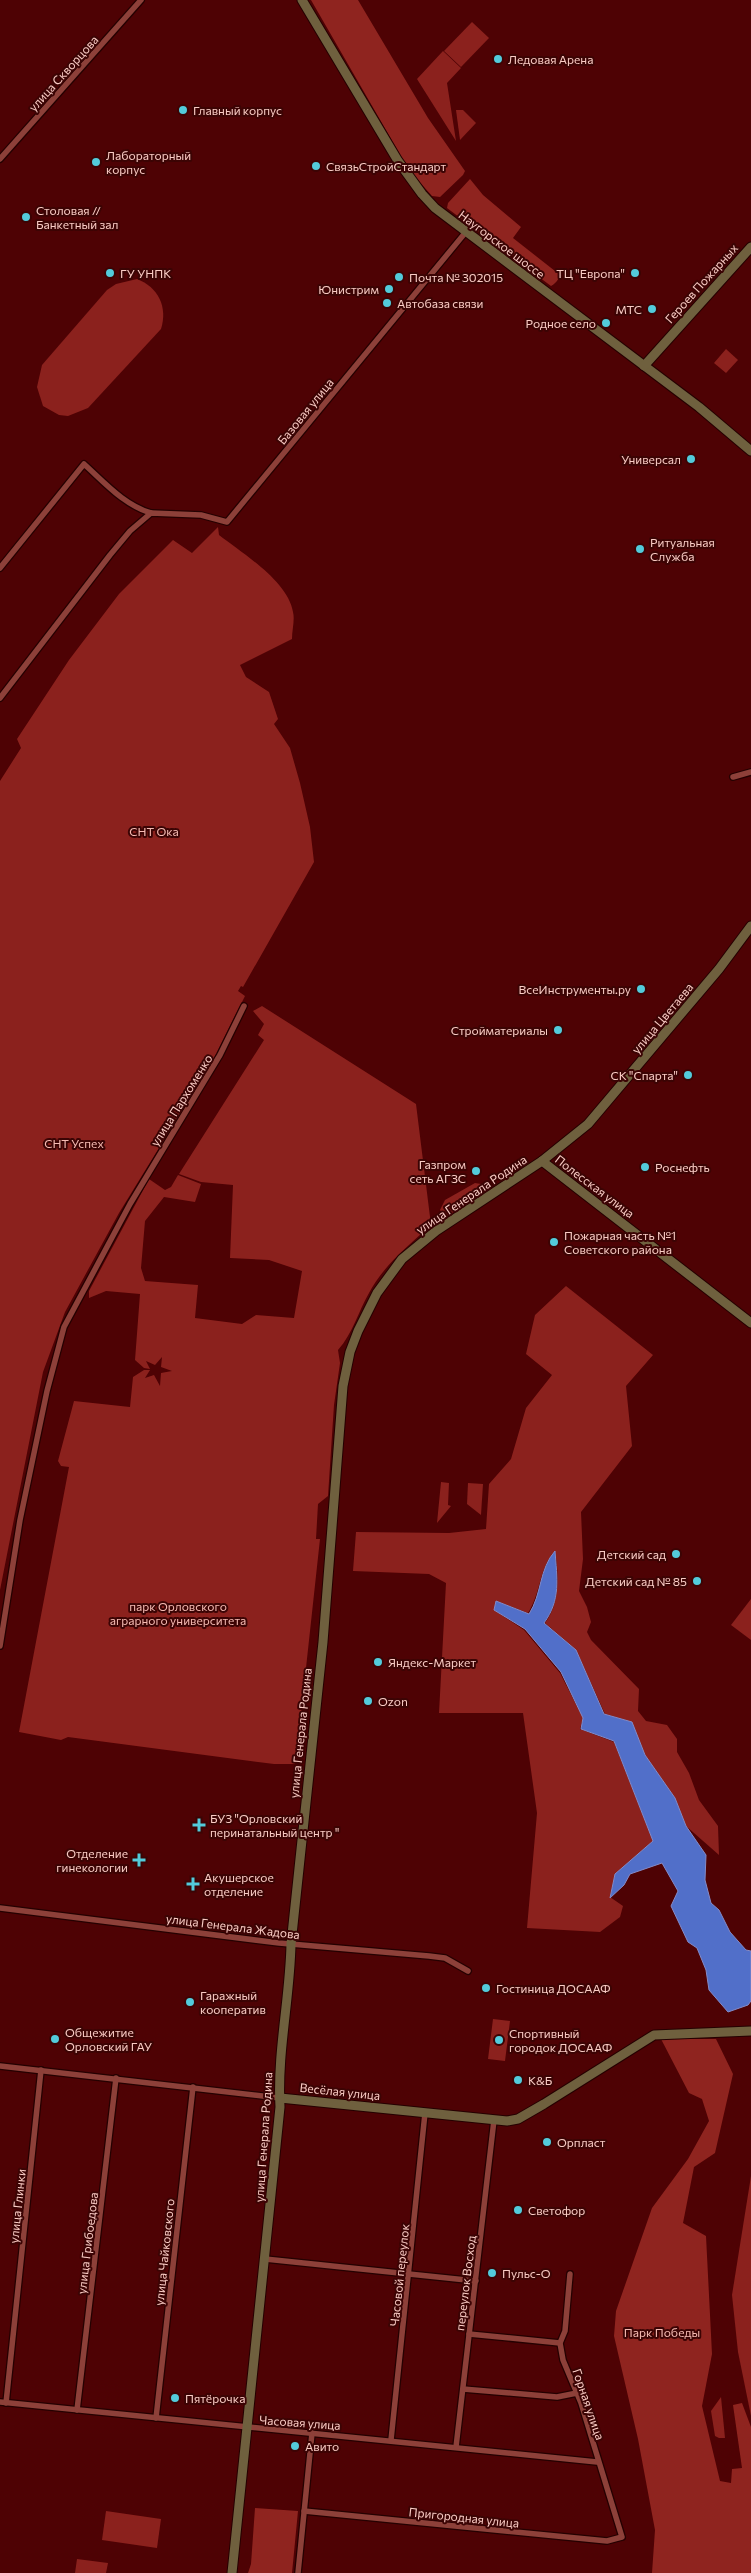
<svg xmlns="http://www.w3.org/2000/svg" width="751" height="2573" viewBox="0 0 751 2573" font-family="Commissioner,sans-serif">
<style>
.green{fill:#8b211d}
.forest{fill:#8f241f}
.water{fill:#516fc9;stroke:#848bc8}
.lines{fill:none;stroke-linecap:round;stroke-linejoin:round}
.street-casing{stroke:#240101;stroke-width:8}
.secondary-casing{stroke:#240101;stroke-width:11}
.street{stroke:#8d4039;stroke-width:5.5}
.secondary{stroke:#6f603e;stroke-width:9}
.poi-dot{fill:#53cbdb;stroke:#3b0404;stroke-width:2}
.labels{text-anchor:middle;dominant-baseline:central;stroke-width:4;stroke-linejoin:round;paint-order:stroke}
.poi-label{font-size:12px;fill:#faccc5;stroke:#3b0404;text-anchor:start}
.street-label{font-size:12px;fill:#faccc5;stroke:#3b0404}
.park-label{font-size:12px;fill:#f7bcb4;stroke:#3b0404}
</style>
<rect width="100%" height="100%" fill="#4e0204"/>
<g class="green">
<path d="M472 22 489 38 461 67 444 51Z"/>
<path d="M443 51 461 68 447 83 456 141 417 79Z"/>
<path d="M456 110H463L476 123 460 140Z"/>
<path d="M137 279C158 287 168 307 161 329L88 408 68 416 59 415 43 406 37 387 42 365 107 290 116 284Z"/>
<path d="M726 349 738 360 726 373 714 363Z"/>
<path d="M218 527 219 535C242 553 288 581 293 612 295 620 292 630 292 639L240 665 246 677 269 692 278 719 274 724 290 748 300 783 310 827 314 862 243 987 241 986 238 991 245 996 213 1060 119 1213 65 1312 43 1372 0 1590V781L21 748 17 739 69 660 119 594 173 540 192 553Z"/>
<path d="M262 1006 416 1104 431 1225C409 1245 383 1266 369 1293 358 1312 353 1333 338 1350L340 1363 334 1405 328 1496 318 1504 316 1539H320L296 1760 295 1764H274L68 1737 61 1740 19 1732 69 1467 61 1466 58 1461 74 1401 130 1407 133 1377 144 1370H150L145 1378 154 1375 160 1386 161 1373 172 1371 161 1367 162 1357 155 1365 146 1361 150 1369 144 1368 135 1360 140 1294 106 1291 89 1298V1291L149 1179 165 1190 171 1187 178 1175 201 1184 195 1202 164 1197 145 1221 141 1268 145 1281 198 1285 195 1318 242 1324 256 1315 294 1318 302 1271 269 1260 230 1258 233 1185 201 1182 179 1174 264 1040 258 1035 264 1024 253 1011Z"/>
<path d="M475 1183 481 1184 484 1192 444 1218 440 1210 445 1200Z"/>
<path d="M566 1286 653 1355 626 1386 632 1446 581 1512 583 1559 579 1591 587 1607 591 1622 587 1632 591 1640 639 1689 638 1711 646 1721 667 1725 677 1739V1752L689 1773 699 1800 718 1826 719 1855 686 1826 675 1798 645 1755 632 1722 605 1714 576 1650 545 1623C560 1604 559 1574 555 1551 539 1568 541 1593 528 1613L496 1601 494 1610 524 1630 560 1673 583 1718 580 1729 614 1742 653 1841 615 1874 610 1897 623 1906 620 1917 600 1932 527 1928 537 1813 523 1713H439L446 1583 429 1574 353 1571 356 1532 449 1533 486 1529 489 1484 511 1459 526 1408 552 1375 526 1354 535 1315Z"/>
<path d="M441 1482 449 1483 448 1505 451 1506 437 1523Z"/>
<path d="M468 1483 483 1484 481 1515 467 1504Z"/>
<path d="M751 1599V1640L731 1625Z"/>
<path d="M493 2019 510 2021 505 2061 488 2059Z"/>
<path d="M751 2176V2416L738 2352 732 2295Z"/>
<path d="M721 2397 725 2438H719L715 2436 711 2411Z"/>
<path d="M106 2511 161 2519 157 2548 102 2540Z"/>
<path d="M77 2559 108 2563 106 2573H75Z"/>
</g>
<g class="forest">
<path d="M311 0H358L428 118 465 171 463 175 440 197 432 196 409 170Z"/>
<path d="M470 179 483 195 521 227 513 238 555 271 561 269C561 276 557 283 551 286L447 208 448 203Z"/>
<path d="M661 2039H716L733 2074 715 2153 694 2167 683 2223 706 2236 712 2354 702 2406 720 2481 731 2483 732 2469 742 2468 733 2405 742 2403 751 2427V2573H652L655 2530 638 2439 614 2336 616 2311 652 2208 688 2159 709 2121 702 2099 689 2093Z"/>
<path d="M255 2508 298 2511 292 2573H248L251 2564Z"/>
</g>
<path class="water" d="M555 1551C557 1578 561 1600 544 1623L576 1650 604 1714 632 1722 645 1755 675 1798 686 1826 706 1855 705 1880 711 1903 719 1910 730 1932 746 1950 751 1951V2001L748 2005 728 2012 709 1990 706 1970 697 1948 688 1942 671 1906 678 1891 662 1863 630 1874 624 1885 610 1898 615 1874 653 1841 614 1741 581 1729 583 1718 561 1672 525 1629 494 1610 496 1601 529 1614C542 1594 539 1569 555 1551Z"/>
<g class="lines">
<g class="street-casing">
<g id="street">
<path d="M0 159 141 0"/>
<path d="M0 568 84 464C105 483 124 505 151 513"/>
<path d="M0 698 110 555 130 531 151 513 201 515 227 522 465 233"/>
<path d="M733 777 751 772"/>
<path d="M0 1646 20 1520 47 1391 64 1327 130 1204 220 1055 244 1006"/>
<path d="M0 1908 279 1943 429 1956 445 1958 468 1971"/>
<path d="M0 2066 280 2098"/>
<path d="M265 2259 476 2281"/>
<path d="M469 2334 560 2343"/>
<path d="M463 2389 557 2397 577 2393"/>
<path d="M0 2402 597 2462"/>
<path d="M6 2403 41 2070"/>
<path d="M77 2410 116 2078"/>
<path d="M156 2418 193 2087"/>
<path d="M391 2440 425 2113"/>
<path d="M456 2447 494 2120"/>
<path d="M304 2511 607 2541 622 2537 581 2403 563 2360 560 2343 565 2331 570 2274"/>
<path d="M298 2573 312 2433"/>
</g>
</g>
<g class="secondary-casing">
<g id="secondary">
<path d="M302 0 398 161 422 194 435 208 699 407 751 451"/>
<path d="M644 366 751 247"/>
<path d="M542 1161 751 1323"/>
<path d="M280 2098 507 2121 518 2119 544 2104 654 2035 751 2031"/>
<path d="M232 2573 280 2107C277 2052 290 1998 291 1944L323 1642 343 1386 350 1352 358 1331 377 1293 402 1259 436 1231 542 1161 588 1124 719 969 751 926"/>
</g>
</g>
<use href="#street" class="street"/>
<use href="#secondary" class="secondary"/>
</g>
<g class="poi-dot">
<circle cx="498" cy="59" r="5"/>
<circle cx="183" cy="110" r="5"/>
<circle cx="96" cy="162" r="5"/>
<circle cx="316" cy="166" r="5"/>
<circle cx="26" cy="217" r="5"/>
<circle cx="110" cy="273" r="5"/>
<circle cx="635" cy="273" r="5"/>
<circle cx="399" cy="277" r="5"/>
<circle cx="389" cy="289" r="5"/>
<circle cx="387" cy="303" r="5"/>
<circle cx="652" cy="309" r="5"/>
<circle cx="606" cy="323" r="5"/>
<circle cx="691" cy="459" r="5"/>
<circle cx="640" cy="549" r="5"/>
<circle cx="641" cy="989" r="5"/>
<circle cx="558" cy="1030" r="5"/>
<circle cx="688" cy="1075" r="5"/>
<circle cx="645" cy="1167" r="5"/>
<circle cx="476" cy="1171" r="5"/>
<circle cx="554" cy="1242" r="5"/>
<circle cx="676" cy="1554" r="5"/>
<circle cx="697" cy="1581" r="5"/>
<circle cx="378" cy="1662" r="5"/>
<circle cx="368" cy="1701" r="5"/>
<path d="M196.5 1817.5h5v5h5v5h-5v5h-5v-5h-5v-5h5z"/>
<path d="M136.5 1852.5h5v5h5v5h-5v5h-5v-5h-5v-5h5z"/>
<path d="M190.5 1876.5h5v5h5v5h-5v5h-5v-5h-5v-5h5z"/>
<circle cx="486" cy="1988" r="5"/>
<circle cx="190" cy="2002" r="5"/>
<circle cx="55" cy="2039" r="5"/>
<circle cx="499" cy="2040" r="5"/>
<circle cx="518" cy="2080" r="5"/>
<circle cx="547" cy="2142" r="5"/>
<circle cx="518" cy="2210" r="5"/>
<circle cx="492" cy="2273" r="5"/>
<circle cx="175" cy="2398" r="5"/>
<circle cx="295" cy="2446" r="5"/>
</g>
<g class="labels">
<g class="poi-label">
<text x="508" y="59">Ледовая Арена</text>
<text x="193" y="110">Главный корпус</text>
<text x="106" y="155">Лабораторный<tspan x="106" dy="14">корпус</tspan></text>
<text x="326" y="166">СвязьСтройСтандарт</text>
<text x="36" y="210">Столовая //<tspan x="36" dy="14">Банкетный зал</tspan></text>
<text x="120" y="273">ГУ УНПК</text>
<text x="625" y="273" text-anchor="end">ТЦ "Европа"</text>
<text x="409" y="277">Почта № 302015</text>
<text x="379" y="289" text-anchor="end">Юнистрим</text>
<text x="397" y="303">Автобаза связи</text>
<text x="642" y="309" text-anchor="end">МТС</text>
<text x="596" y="323" text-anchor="end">Родное село</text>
<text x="681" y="459" text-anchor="end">Универсал</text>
<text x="650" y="542">Ритуальная<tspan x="650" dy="14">Служба</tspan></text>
<text x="631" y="989" text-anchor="end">ВсеИнструменты.ру</text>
<text x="548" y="1030" text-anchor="end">Стройматериалы</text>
<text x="678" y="1075" text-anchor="end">СК "Спарта"</text>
<text x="466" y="1164" text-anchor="end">Газпром<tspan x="466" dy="14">сеть АГЗС</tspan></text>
<text x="655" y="1167">Роснефть</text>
<text x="564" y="1235">Пожарная часть №1<tspan x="564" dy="14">Советского района</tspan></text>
<text x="666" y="1554" text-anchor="end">Детский сад</text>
<text x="687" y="1581" text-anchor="end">Детский сад № 85</text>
<text x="388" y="1662">Яндекс-Маркет</text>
<text x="378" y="1701">Ozon</text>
<text x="210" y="1818">БУЗ "Орловский<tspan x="210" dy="14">перинатальный центр "</tspan></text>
<text x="128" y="1853" text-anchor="end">Отделение<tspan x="128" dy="14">гинекологии</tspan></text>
<text x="204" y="1877">Акушерское<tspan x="204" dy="14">отделение</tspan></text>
<text x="496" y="1988">Гостиница ДОСААФ</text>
<text x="200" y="1995">Гаражный<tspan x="200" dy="14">кооператив</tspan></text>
<text x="65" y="2032">Общежитие<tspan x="65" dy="14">Орловский ГАУ</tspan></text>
<text x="509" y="2033">Спортивный<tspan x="509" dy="14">городок ДОСААФ</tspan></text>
<text x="528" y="2080">К&amp;Б</text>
<text x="557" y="2142">Орпласт</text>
<text x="528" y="2210">Светофор</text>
<text x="502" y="2273">Пульс-О</text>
<text x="185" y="2398">Пятёрочка</text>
<text x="305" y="2446">Авито</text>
</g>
<g class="street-label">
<text transform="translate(63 73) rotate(-48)">улица Скворцова</text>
<text transform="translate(502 244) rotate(37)">Наугорское шоссе</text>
<text transform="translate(701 283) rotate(-48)">Героев Пожарных</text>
<text transform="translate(305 411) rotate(-51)">Базовая улица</text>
<text transform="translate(662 1018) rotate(-50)">улица Цветаева</text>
<text transform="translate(181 1100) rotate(-58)">улица Пархоменко</text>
<text transform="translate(595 1186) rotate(37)">Полесская улица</text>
<text transform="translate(471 1194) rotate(-34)">улица Генерала Родина</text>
<text transform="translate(300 1733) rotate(-84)">улица Генерала Родина</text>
<text transform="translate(233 1926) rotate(7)">улица Генерала Жадова</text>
<text transform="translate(340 2091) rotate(6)">Весёлая улица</text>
<text transform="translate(263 2137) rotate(-86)">улица Генерала Родина</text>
<text transform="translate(17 2206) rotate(-84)">улица Глинки</text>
<text transform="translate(87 2243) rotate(-83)">улица Грибоедова</text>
<text transform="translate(164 2252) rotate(-84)">улица Чайковского</text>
<text transform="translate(399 2275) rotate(-84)">Часовой переулок</text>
<text transform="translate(465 2283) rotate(-83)">переулок Восход</text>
<text transform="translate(589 2404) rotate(71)">Горная улица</text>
<text transform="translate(300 2422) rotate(4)">Часовая улица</text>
<text transform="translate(464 2517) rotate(6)">Пригородная улица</text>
</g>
<g class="park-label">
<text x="154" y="831">СНТ Ока</text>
<text x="74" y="1143">СНТ Успех</text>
<text x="178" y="1606">парк Орловского<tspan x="178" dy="14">аграрного университета</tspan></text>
<text x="662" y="2332">Парк Победы</text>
</g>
</g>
</svg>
